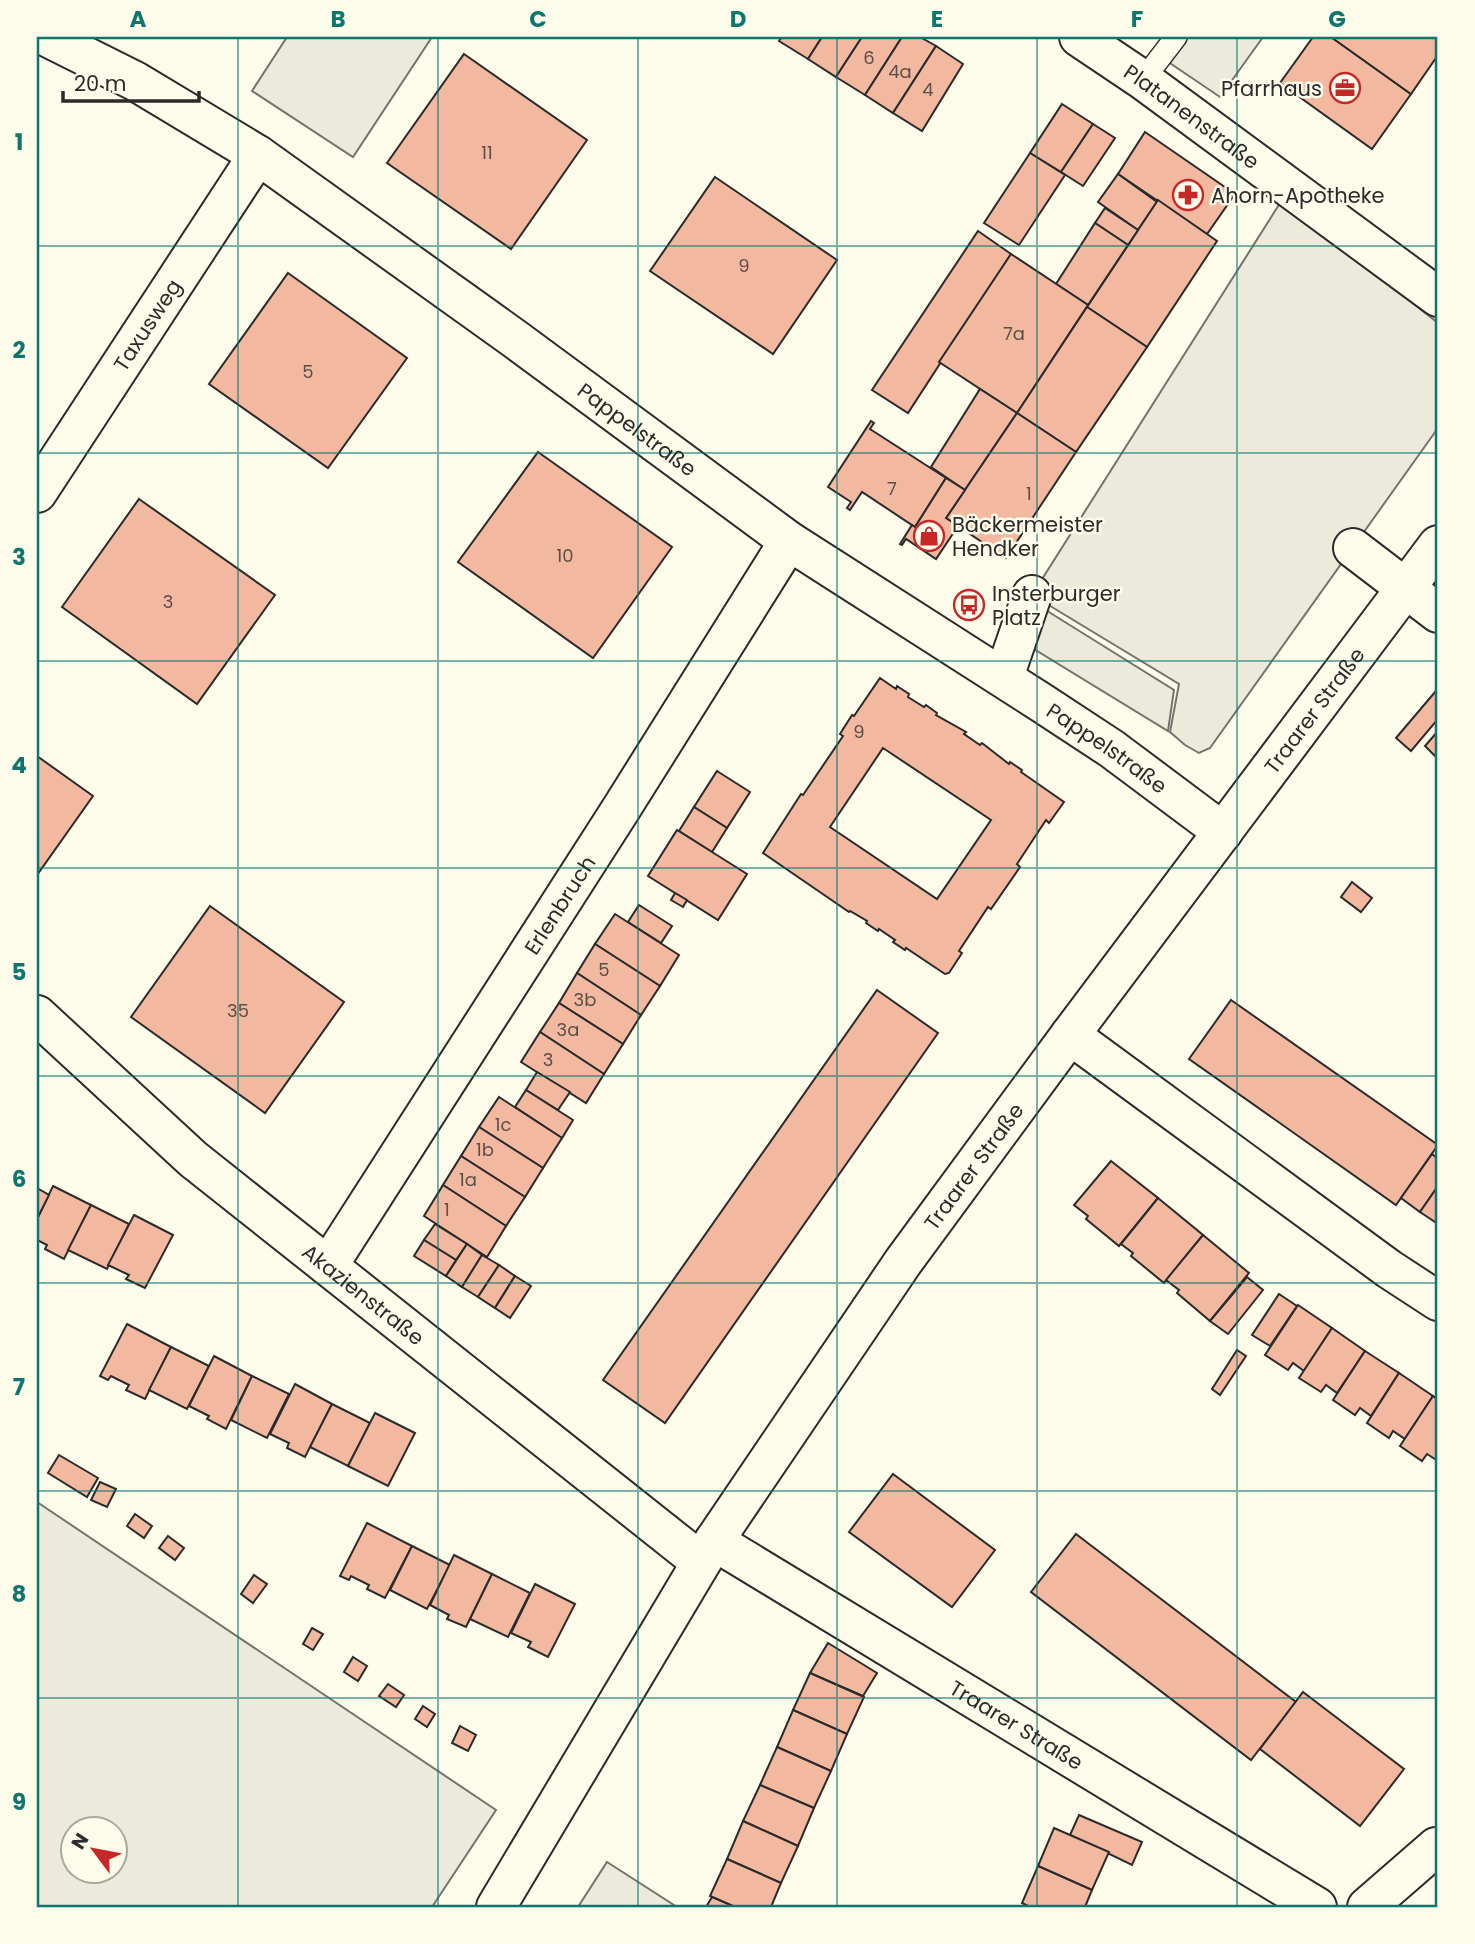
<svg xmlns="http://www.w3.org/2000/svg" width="1475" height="1944" viewBox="0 0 1475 1944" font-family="Poppins,sans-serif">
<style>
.green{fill:#ecebdb;stroke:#74746e;stroke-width:2;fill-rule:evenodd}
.parking{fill:#eceadb;stroke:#74746e;stroke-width:2}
.building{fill:#f2b8a0;stroke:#2b2b2b;stroke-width:2;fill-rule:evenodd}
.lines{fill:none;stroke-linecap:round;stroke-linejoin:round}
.lane-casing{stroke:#2b2b2b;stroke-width:24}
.street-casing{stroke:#2b2b2b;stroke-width:42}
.secondary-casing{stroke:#2b2b2b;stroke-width:42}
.lane{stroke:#fdfbea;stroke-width:21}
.street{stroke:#fdfbea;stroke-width:38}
.secondary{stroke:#fdfbea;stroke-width:38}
.grid{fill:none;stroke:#0f766e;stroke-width:2;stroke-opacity:0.55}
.labels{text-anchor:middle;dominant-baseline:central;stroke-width:5;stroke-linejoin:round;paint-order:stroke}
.number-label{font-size:18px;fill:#5d4e48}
.poi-label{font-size:21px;fill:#2b2b2b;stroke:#fdfbea;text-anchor:start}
.street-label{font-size:21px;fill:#2b2b2b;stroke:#fdfbea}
.neatline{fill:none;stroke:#0f766e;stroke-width:2.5}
.grid-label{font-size:23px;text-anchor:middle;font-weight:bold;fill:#0f766e}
</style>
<rect width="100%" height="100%" fill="#fdfbea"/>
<g class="green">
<path d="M37 1502 496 1810 432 1907H37ZM74 1828H116V1870H74Z"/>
<path d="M607 1862 677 1907H578Z"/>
</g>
<g class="parking">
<path d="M287 37H432L353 157 252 91Z"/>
<path d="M1176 37H1263L1220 97 1161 57Z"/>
<path d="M1282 200 1438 323V428L1210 748 1199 753 1185 745 1170 732 1179 684 1032 595Z"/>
<path d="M1036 604 1174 690 1168 731 1029 646Z"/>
</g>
<g class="building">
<path d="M782 37H822L808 59 779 41Z"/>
<path d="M822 37H862L836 77 808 59Z"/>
<path d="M862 37H902L865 95 836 77Z"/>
<path d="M902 37H920L936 46 893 113 865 95Z"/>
<path d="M1313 37H1331L1411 94 1372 149 1280 83Z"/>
<path d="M1331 37H1438V55L1411 94Z"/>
<path d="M936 46 963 64 922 131 893 113Z"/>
<path d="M464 54 587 140 511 249 387 163Z"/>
<path d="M1062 104 1093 124 1061 172 1030 153Z"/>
<path d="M1093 124 1115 138 1083 186 1061 172Z"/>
<path d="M1145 132 1235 194 1207 234 1118 174Z"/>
<path d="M1030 153 1065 175 1019 245 984 223Z"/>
<path d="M1118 174 1157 202 1138 230 1098 202Z"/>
<path d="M715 177 837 260 773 354 650 271Z"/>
<path d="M1158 200 1217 241 1147 347 1087 307Z"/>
<path d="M1105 208 1138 230 1128 245 1095 223Z"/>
<path d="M1095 223 1128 245 1088 305 1056 284Z"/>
<path d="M978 231 1011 254 908 413 872 390Z"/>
<path d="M1011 254 1088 305 1017 413 939 362Z"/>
<path d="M288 273 407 358 328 468 209 384Z"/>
<path d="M1087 307 1147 347 1076 452 1017 413Z"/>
<path d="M980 389 1017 413 965 490 931 467Z"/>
<path d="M1017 413 1076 452 1006 558 946 518Z"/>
<path d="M871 421 874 423 870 429 946 478 915 527 862 492 850 510 847 508 851 502 828 487Z"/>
<path d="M538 452 672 547 593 658 458 562Z"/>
<path d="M946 478 965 490 946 518 958 526 936 559 906 539 902 545 900 544 912 525 915 527Z"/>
<path d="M139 499 275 595 197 704 62 607Z"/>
<path d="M880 678 896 689 897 686 909 694 908 697 924 707 926 705 937 713 936 715 966 732 964 734 980 745 982 743 1009 764 1010 762 1022 770 1021 772 1064 802 1049 823 1046 820 1017 864 1020 867 991 909 988 907 959 951 962 953 949 973 945 974 906 948 905 950 893 942 895 940 879 929 878 931 866 923 867 921 850 911 849 912 763 853 801 794 803 795 843 736 840 734 852 715 854 716ZM883 748 991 820 937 899 830 827Z"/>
<path d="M1435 692 1438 695V719L1411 751 1396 738Z"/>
<path d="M1438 731V762L1437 758 1425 746Z"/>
<path d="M37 756 93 796 37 875Z"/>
<path d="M717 771 750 792 727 828 694 807Z"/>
<path d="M694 807 727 828 712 852 679 831Z"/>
<path d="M677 830 747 874 718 920 648 876Z"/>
<path d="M1352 882 1372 898 1361 912 1341 897Z"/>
<path d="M675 893 687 900 683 907 671 900Z"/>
<path d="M639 905 672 926 661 943 628 922Z"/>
<path d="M210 906 344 1002 265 1113 131 1017Z"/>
<path d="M615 914 679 955 660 986 595 944Z"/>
<path d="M595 944 660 986 641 1015 577 973Z"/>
<path d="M577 973 641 1015 623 1044 559 1003Z"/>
<path d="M877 990 938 1033 665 1423 603 1380Z"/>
<path d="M1231 1000 1438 1145 1396 1205 1189 1059Z"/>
<path d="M559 1003 623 1044 604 1074 540 1032Z"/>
<path d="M540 1032 604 1074 586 1103 521 1062Z"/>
<path d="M537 1072 570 1092 558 1110 526 1090Z"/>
<path d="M526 1090 573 1120 562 1138 515 1107Z"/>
<path d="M499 1097 562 1138 543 1168 479 1127Z"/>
<path d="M479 1127 543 1168 525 1197 461 1156Z"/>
<path d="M1432 1154 1438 1159V1186L1420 1212 1401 1198Z"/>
<path d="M461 1156 525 1197 506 1226 443 1185Z"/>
<path d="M1111 1161 1158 1198 1119 1246 1086 1219 1088 1216 1074 1205Z"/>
<path d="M443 1185 506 1226 487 1257 424 1216Z"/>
<path d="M53 1186 91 1205 64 1259 45 1249 47 1245 37 1240V1219Z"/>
<path d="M1438 1186V1224L1420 1212Z"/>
<path d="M37 1188 49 1195 37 1219Z"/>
<path d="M1158 1198 1203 1235 1164 1283 1131 1256 1133 1253 1121 1244Z"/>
<path d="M91 1205 129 1224 107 1269 68 1250Z"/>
<path d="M134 1215 173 1235 145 1288 126 1279 129 1275 108 1265Z"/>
<path d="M435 1224 467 1244 456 1260 424 1240Z"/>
<path d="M1203 1235 1249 1273 1210 1321 1177 1293 1179 1290 1166 1280Z"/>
<path d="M424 1240 456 1260 446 1276 414 1256Z"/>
<path d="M467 1244 482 1255 462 1287 446 1276Z"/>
<path d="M482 1255 499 1265 478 1297 462 1287Z"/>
<path d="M499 1265 515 1276 495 1308 478 1297Z"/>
<path d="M515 1276 531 1286 510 1318 495 1308Z"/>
<path d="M1247 1277 1263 1290 1228 1334 1210 1321Z"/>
<path d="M1279 1294 1297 1306 1270 1346 1252 1335Z"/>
<path d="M1298 1305 1332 1328 1304 1371 1293 1363 1288 1370 1265 1355Z"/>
<path d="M127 1324 171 1347 145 1399 126 1390 129 1385 111 1376 108 1380 100 1376Z"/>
<path d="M1332 1328 1365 1351 1337 1393 1326 1385 1321 1392 1299 1378Z"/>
<path d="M171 1347 209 1366 187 1409 149 1390Z"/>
<path d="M1237 1350 1246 1356 1220 1395 1212 1389Z"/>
<path d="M1365 1351 1399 1373 1371 1416 1360 1408 1355 1415 1333 1400Z"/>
<path d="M214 1356 252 1376 226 1429 207 1419 209 1416 189 1406Z"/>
<path d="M1399 1373 1433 1396 1405 1439 1393 1431 1389 1438 1367 1423Z"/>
<path d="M252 1376 289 1394 267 1438 231 1420Z"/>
<path d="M295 1384 332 1404 305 1457 287 1448 289 1443 270 1434Z"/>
<path d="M1433 1396 1438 1400V1461L1427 1454 1422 1461 1400 1446Z"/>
<path d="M332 1404 370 1423 348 1466 310 1447Z"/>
<path d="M375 1413 415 1433 388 1486 348 1466Z"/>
<path d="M59 1455 98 1478 87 1497 48 1473Z"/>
<path d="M893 1474 995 1550 952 1607 849 1532Z"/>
<path d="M100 1482 116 1489 107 1507 91 1500Z"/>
<path d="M135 1514 152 1526 144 1538 127 1526Z"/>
<path d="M367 1523 412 1546 385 1598 367 1589 369 1585 351 1576 349 1580 340 1576Z"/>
<path d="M1076 1534 1296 1702 1251 1760 1031 1592Z"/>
<path d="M168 1536 184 1548 175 1560 159 1548Z"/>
<path d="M412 1546 450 1565 427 1609 390 1590Z"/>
<path d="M454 1555 492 1574 466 1627 447 1619 449 1615 430 1605Z"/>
<path d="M492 1574 530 1593 508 1637 470 1619Z"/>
<path d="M254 1575 267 1584 253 1603 241 1594Z"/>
<path d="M535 1584 575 1604 548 1657 528 1647 531 1642 511 1633Z"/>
<path d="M312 1628 323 1634 313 1650 303 1644Z"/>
<path d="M828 1643 877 1673 863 1696 810 1673Z"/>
<path d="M353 1657 367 1666 358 1681 344 1672Z"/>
<path d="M810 1673 864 1697 847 1734 793 1710Z"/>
<path d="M388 1684 404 1695 396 1707 379 1696Z"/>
<path d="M1303 1692 1404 1769 1360 1826 1260 1749Z"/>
<path d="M423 1706 435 1714 427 1727 415 1719Z"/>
<path d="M793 1710 847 1734 831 1771 777 1747Z"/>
<path d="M460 1726 476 1735 468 1751 452 1743Z"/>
<path d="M777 1747 831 1771 814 1808 760 1785Z"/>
<path d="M760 1785 814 1808 798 1846 743 1821Z"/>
<path d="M1079 1815 1142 1842 1132 1865 1070 1835Z"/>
<path d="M743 1821 798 1846 781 1883 727 1859Z"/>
<path d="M1054 1828 1109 1852 1092 1890 1038 1866Z"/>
<path d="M727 1859 781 1883 771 1907H735L710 1896Z"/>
<path d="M1038 1866 1092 1890 1085 1907H1030L1022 1903Z"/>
<path d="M712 1897 735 1907H706Z"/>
</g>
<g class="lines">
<g class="lane-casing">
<path id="lane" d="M1143 80 1176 37"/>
</g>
<g class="street-casing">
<g id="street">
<path id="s1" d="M47 37 135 81 258 155 515 339 789 541 1042 703 1112 749 1223 832"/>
<path id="s2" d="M1079 37 1143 80 1438 297"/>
<path id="s3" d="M37 493 258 155"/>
<path d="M1353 548 1438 613"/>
<path d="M1004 677 1032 595"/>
<path id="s4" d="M37 1015 193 1159 701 1562"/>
<path d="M1070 1035 1389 1269 1438 1301"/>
<path id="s5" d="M328 1266 621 809 789 541"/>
<path id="s6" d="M714 1541 1317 1907"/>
<path d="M1367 1907 1436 1847"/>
</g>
</g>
<g class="secondary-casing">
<g id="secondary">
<path id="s7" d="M496 1907 714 1541 903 1262 1070 1035 1438 545"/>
</g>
</g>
<use href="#lane" class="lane"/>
<use href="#street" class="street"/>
<use href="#secondary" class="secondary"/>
</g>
<path class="grid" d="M238 37V1907M438 37V1907M638 37V1907M837 37V1907M1037 37V1907M1237 37V1907M37 246H1438M37 453H1438M37 661H1438M37 868H1438M37 1076H1438M37 1283H1438M37 1491H1438M37 1698H1438"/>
<defs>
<g id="office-ring" transform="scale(1.575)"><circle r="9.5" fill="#fdfbea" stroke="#c62828" stroke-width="1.5"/><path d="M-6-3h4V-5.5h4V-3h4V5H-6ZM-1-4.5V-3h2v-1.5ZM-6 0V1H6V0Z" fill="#c62828"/></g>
<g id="pharmacy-ring" transform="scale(1.575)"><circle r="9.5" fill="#fdfbea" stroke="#c62828" stroke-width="1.5"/><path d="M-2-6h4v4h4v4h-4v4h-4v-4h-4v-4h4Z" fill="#c62828"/></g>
<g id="shop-ring" transform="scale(1.575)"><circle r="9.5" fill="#fdfbea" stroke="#c62828" stroke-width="1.5"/><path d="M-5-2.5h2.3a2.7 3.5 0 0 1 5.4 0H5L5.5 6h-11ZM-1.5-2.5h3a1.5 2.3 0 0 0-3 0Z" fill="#c62828"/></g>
<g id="bus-ring" transform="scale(1.575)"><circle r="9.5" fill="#fdfbea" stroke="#c62828" stroke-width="1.5"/><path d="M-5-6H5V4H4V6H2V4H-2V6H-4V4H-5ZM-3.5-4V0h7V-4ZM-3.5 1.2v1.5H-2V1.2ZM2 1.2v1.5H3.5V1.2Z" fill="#c62828"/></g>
</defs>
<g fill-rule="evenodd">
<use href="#office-ring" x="1345" y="88"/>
<use href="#pharmacy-ring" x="1188" y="195"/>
<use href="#shop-ring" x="929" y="536"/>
<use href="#bus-ring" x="969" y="605"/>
</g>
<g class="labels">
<g class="number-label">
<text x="869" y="57">6</text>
<text x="900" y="71">4a</text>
<text x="928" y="89">4</text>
<text x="487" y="152">11</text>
<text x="744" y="265">9</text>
<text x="1014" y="333">7a</text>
<text x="308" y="371">5</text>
<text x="892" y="488">7</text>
<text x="1029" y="493">1</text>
<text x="565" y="555">10</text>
<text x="168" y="601">3</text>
<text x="859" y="731">9</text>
<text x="604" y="969">5</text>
<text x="585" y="999">3b</text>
<text x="238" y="1010">35</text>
<text x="568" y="1029">3a</text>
<text x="548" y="1059">3</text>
<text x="503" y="1124">1c</text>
<text x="485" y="1149">1b</text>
<text x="468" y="1179">1a</text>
<text x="447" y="1209">1</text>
</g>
<g class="poi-label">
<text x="1322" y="88" text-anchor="end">Pfarrhaus</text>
<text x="1211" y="195">Ahorn-Apotheke</text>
<text x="952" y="524">Bäckermeister<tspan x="952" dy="24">Hendker</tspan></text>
<text x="992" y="593">Insterburger<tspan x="992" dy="24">Platz</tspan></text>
</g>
<g class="street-label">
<text stroke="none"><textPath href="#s2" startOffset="138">Platanenstraße</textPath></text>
<text stroke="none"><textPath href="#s3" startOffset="201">Taxusweg</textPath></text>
<text stroke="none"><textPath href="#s1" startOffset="710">Pappelstraße</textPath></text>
<text stroke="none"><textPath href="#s7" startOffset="1451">Traarer Straße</textPath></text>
<text stroke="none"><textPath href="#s1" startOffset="1278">Pappelstraße</textPath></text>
<text stroke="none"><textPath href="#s5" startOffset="429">Erlenbruch</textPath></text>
<text stroke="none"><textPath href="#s7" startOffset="882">Traarer Straße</textPath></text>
<text stroke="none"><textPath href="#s4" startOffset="430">Akazienstraße</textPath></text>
<text stroke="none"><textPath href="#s6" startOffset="354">Traarer Straße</textPath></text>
</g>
</g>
<rect width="1475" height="1944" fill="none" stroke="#fdfbea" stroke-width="77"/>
<g transform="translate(94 1850) rotate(302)"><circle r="33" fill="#fdfbea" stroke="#a9a89e" stroke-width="2"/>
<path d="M0-5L12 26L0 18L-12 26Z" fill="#c62828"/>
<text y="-10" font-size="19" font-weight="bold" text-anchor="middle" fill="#2b2b2b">N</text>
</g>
<path d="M63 91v10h136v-10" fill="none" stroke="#2b2b2b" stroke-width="3.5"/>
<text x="74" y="91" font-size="21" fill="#2b2b2b" stroke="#fdfbea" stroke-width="5" paint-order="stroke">20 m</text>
<rect x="38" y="38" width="1398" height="1868" class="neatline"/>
<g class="grid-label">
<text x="138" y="27">A</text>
<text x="338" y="27">B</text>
<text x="538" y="27">C</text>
<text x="738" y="27">D</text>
<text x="937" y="27">E</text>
<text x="1137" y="27">F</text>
<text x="1337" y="27">G</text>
<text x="19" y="150">1</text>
<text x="19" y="358">2</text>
<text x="19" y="565">3</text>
<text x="19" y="773">4</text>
<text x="19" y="980">5</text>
<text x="19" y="1187">6</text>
<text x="19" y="1395">7</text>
<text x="19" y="1602">8</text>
<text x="19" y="1810">9</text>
</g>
</svg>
